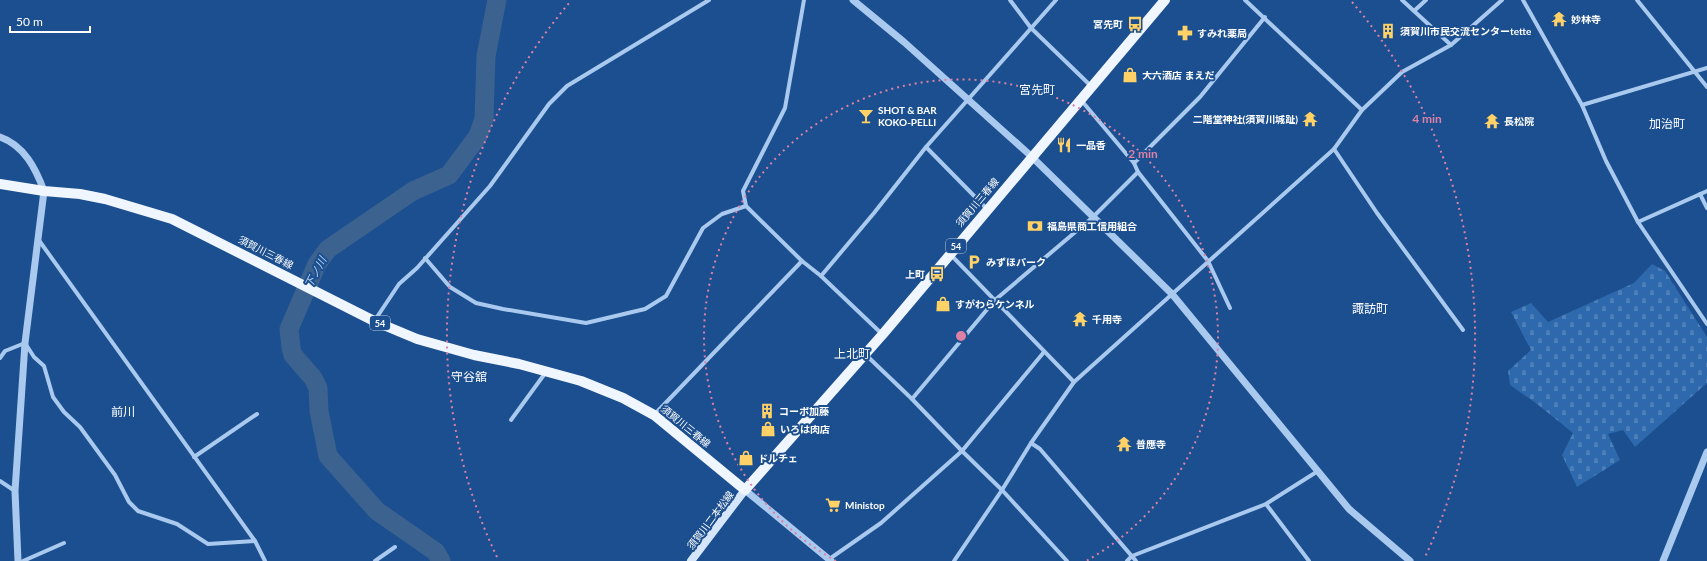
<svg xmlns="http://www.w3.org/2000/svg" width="1707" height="561" viewBox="0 0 1707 561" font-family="Lato,'Noto Sans JP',sans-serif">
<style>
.cemetery{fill:url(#cemetery-stones)}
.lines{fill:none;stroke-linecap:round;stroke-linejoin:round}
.river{stroke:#3c6290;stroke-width:19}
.minor{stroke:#a9c9ee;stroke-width:4}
.tertiary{stroke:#a9c9ee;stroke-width:7}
.secondary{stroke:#d6e6fa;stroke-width:8}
.primary{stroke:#f0f6ff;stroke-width:10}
.ring{fill:none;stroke:#dd80a5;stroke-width:2;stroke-dasharray:2 4}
.labels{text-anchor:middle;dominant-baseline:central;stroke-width:4;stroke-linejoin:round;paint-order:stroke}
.shield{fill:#1b4f8f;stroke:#bbcadd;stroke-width:1}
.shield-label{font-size:9px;font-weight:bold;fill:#fff}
.poi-label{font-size:10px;font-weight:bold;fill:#fff;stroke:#1b4f8f;text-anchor:start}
.street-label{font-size:10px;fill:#fff;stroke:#1b4f8f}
.water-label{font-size:11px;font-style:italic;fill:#b5d3f5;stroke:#1b4f8f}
.quarter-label{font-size:12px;fill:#fff;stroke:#1b4f8f}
.centre{fill:#dd80a5;stroke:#1b4f8f;stroke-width:2}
.ring-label{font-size:12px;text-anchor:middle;font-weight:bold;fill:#dd80a5;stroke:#1b4f8f;stroke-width:4;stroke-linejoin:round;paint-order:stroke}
</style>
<defs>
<pattern id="cemetery-stones" width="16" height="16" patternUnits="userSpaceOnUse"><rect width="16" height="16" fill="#2e69ad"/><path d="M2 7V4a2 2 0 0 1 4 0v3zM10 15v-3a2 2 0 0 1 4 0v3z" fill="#4d80b9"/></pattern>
</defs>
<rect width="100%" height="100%" fill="#1b4f8f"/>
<path class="cemetery" d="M1652 264 1665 271 1707 337V383L1635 447 1623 430 1608 434 1620 460 1577 487 1562 455 1573 433 1537 404 1510 385 1508 371 1531 350 1511 312 1531 303 1548 322 1634 283Z"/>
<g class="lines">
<path class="river" d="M441 561 436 552 377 511 328 456 319 411 318 388 313 378 293 355 291 348 289 329 317 264 328 249 413 191 449 175 478 136 484 119 486 56 497 0"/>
<g class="minor">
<path d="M804 0 785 108 743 191 746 206 802 261 821 276 882 334"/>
<path d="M1010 0 1031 28 1092 87"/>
<path d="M1245 0 1362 110"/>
<path d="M1402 0 1451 45"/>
<path d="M1523 0 1582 105 1606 161 1638 222 1707 324"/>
<path d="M1637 0 1707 87"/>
<path d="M1414 11 1426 0"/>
<path d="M1081 100 1134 163 1138 172 1208 261 1230 308"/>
<path d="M1582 105 1707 68"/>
<path d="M926 147 987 209"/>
<path d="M1334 149 1377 213 1463 330"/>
<path d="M1134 163 1200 97 1265 17"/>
<path d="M1700 194 1707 208"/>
<path d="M1638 222 1707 191"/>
<path d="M38 239 255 541 265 561"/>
<path d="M951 255 1074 382"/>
<path d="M425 258 450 287 476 303 503 309 586 323 645 309 666 296 703 228 722 214 746 206"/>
<path d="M821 276 874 213 926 147 1056 0"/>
<path d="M375 320 399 284 417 268 490 186 549 104 567 86 709 0"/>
<path d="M866 355 912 399 962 451 1002 490 1067 561"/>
<path d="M0 358 5 351 25 343 34 357 44 366 53 397 64 412 80 427 115 475 129 502 138 511 177 524 208 544 255 541"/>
<path d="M912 399 995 300 1093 217 1138 172"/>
<path d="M654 415 802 261"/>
<path d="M511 420 546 372"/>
<path d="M1031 443 1040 449 1136 561"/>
<path d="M194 457 257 414"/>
<path d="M0 481 15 491"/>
<path d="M1266 504 1309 561"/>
<path d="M828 560 881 523 962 451 1044 352"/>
<path d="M23 561 64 543"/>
<path d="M375 561 395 547"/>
<path d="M954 561 1002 490 1031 443 1074 382 1334 149 1362 110 1402 72 1451 45 1502 0"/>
<path d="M1127 561 1132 556 1266 504 1318 471"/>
</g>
<g class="tertiary">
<path d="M853 0 904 42 1031 156 1172 294 1349 509 1410 561"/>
<path d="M0 137C24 145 36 169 44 191L25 343 15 491 18 561"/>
<path d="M745 490 831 561"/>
<path d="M1663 561 1707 452"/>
</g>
<path class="secondary" d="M691 561 745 490"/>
<path class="primary" d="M0 184 44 191 80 194 105 199 172 219 374 321 417 339 474 355 519 364 581 381 623 398 654 415 745 490 883 334 1165 0"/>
</g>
<g class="ring">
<path d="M836 561A257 257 0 1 1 1086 561"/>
<path d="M497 557A514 514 0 0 1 570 2M1352 2A514 514 0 0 1 1425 557"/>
</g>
<defs>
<g id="temple-bare" transform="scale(1.2)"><path d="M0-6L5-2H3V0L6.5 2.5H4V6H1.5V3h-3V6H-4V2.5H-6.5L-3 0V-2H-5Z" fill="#ffd166" stroke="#1b4f8f" stroke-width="2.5" paint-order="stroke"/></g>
<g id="bus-bare" transform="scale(1.2)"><path d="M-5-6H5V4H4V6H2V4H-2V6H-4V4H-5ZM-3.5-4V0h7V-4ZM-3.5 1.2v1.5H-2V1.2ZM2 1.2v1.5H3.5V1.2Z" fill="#ffd166" stroke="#1b4f8f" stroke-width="2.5" paint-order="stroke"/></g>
<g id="building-bare" transform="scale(1.2)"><path d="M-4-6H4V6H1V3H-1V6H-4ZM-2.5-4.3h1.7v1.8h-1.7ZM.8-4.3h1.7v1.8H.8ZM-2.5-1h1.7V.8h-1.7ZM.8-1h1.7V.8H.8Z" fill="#ffd166" stroke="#1b4f8f" stroke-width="2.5" paint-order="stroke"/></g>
<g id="pharmacy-bare" transform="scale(1.2)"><path d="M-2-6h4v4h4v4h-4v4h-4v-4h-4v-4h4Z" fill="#ffd166" stroke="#1b4f8f" stroke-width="2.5" paint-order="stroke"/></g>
<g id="shop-bare" transform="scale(1.2)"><path d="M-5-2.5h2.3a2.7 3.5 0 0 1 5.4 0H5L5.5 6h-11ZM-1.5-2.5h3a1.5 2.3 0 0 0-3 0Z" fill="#ffd166" stroke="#1b4f8f" stroke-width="2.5" paint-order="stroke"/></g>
<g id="bar-bare" transform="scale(1.2)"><path d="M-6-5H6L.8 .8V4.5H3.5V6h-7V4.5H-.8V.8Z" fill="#ffd166" stroke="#1b4f8f" stroke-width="2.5" paint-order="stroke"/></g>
<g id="restaurant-bare" transform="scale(1.2)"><path d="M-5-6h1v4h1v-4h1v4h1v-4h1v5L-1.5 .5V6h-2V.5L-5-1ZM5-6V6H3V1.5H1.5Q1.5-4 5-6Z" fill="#ffd166" stroke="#1b4f8f" stroke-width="2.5" paint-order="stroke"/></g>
<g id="bank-bare" transform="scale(1.2)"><path d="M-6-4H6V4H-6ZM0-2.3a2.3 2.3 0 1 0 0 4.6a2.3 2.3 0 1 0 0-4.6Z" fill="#ffd166" stroke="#1b4f8f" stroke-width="2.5" paint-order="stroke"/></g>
<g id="parking-bare" transform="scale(1.2)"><path d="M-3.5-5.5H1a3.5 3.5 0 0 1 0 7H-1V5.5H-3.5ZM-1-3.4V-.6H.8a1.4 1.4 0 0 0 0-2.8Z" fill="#ffd166" stroke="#1b4f8f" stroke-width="2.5" paint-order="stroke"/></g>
<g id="supermarket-bare" transform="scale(1.2)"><path d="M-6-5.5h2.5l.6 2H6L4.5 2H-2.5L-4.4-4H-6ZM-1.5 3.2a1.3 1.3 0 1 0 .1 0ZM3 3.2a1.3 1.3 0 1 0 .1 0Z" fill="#ffd166" stroke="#1b4f8f" stroke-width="2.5" paint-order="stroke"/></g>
</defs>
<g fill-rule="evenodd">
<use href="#temple-bare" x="1559" y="19"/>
<use href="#bus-bare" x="1135" y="24"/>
<use href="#building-bare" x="1388" y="31"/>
<use href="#pharmacy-bare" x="1185" y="33"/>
<use href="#shop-bare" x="1130" y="75"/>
<use href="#bar-bare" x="866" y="116"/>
<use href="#temple-bare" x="1310" y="119"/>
<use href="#temple-bare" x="1492" y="121"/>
<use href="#restaurant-bare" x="1064" y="145"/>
<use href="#bank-bare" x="1035" y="226"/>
<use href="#parking-bare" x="974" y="262"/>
<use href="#bus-bare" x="937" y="274"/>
<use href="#shop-bare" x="943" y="304"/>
<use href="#temple-bare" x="1080" y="319"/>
<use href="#building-bare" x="767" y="411"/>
<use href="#shop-bare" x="768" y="429"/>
<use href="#temple-bare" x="1124" y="444"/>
<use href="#shop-bare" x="746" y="458"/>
<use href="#supermarket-bare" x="833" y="505"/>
</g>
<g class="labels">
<g class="shield">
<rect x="946" y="239" width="20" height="14" rx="3"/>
<rect x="370" y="316" width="20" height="14" rx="3"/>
</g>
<g class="shield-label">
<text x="956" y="246">54</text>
<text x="380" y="323">54</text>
</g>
<g class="poi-label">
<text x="1571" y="19">妙林寺</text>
<text x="1123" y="24" text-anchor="end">宮先町</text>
<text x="1400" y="31">須賀川市民交流センターtette</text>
<text x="1197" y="33">すみれ薬局</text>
<text x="1142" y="75">大六酒店 まえだ</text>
<text x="878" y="110">SHOT &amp; BAR<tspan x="878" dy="12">KOKO-PELLI</tspan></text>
<text x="1298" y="119" text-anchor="end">二階堂神社(須賀川城趾)</text>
<text x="1504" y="121">長松院</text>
<text x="1076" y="145">一品香</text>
<text x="1047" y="226">福島県商工信用組合</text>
<text x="986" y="262">みずほパーク</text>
<text x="925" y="274" text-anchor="end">上町</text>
<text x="955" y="304">すがわらケンネル</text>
<text x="1092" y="319">千用寺</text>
<text x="779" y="411">コーポ加藤</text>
<text x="780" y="429">いろは肉店</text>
<text x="1136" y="444">普應寺</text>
<text x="758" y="458">ドルチェ</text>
<text x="845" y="505">Ministop</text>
</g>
<g class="street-label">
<text transform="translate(977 202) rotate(-50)">須賀川三春線</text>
<text transform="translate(266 252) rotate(27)">須賀川三春線</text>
<text transform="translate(686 426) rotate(39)">須賀川三春線</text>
<text transform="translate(710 520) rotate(-53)">須賀川二本松線</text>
</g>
<g class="water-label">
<text transform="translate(315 272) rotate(-62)">下ノ川</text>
</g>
<g class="quarter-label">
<text x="1037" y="89">宮先町</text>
<text x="1667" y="123">加治町</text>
<text x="1370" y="308">諏訪町</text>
<text x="852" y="353">上北町</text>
<text x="469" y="376">守谷舘</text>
<text x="123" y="411">前川</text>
</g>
</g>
<circle cx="961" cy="336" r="6" class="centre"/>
<g class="ring-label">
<text x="1427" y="123">4 min</text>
<text x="1143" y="158">2 min</text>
</g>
<path d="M10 26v6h80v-6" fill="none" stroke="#ffffff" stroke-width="2"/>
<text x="16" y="26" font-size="12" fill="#ffffff" stroke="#1b4f8f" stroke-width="3" paint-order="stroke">50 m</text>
</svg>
